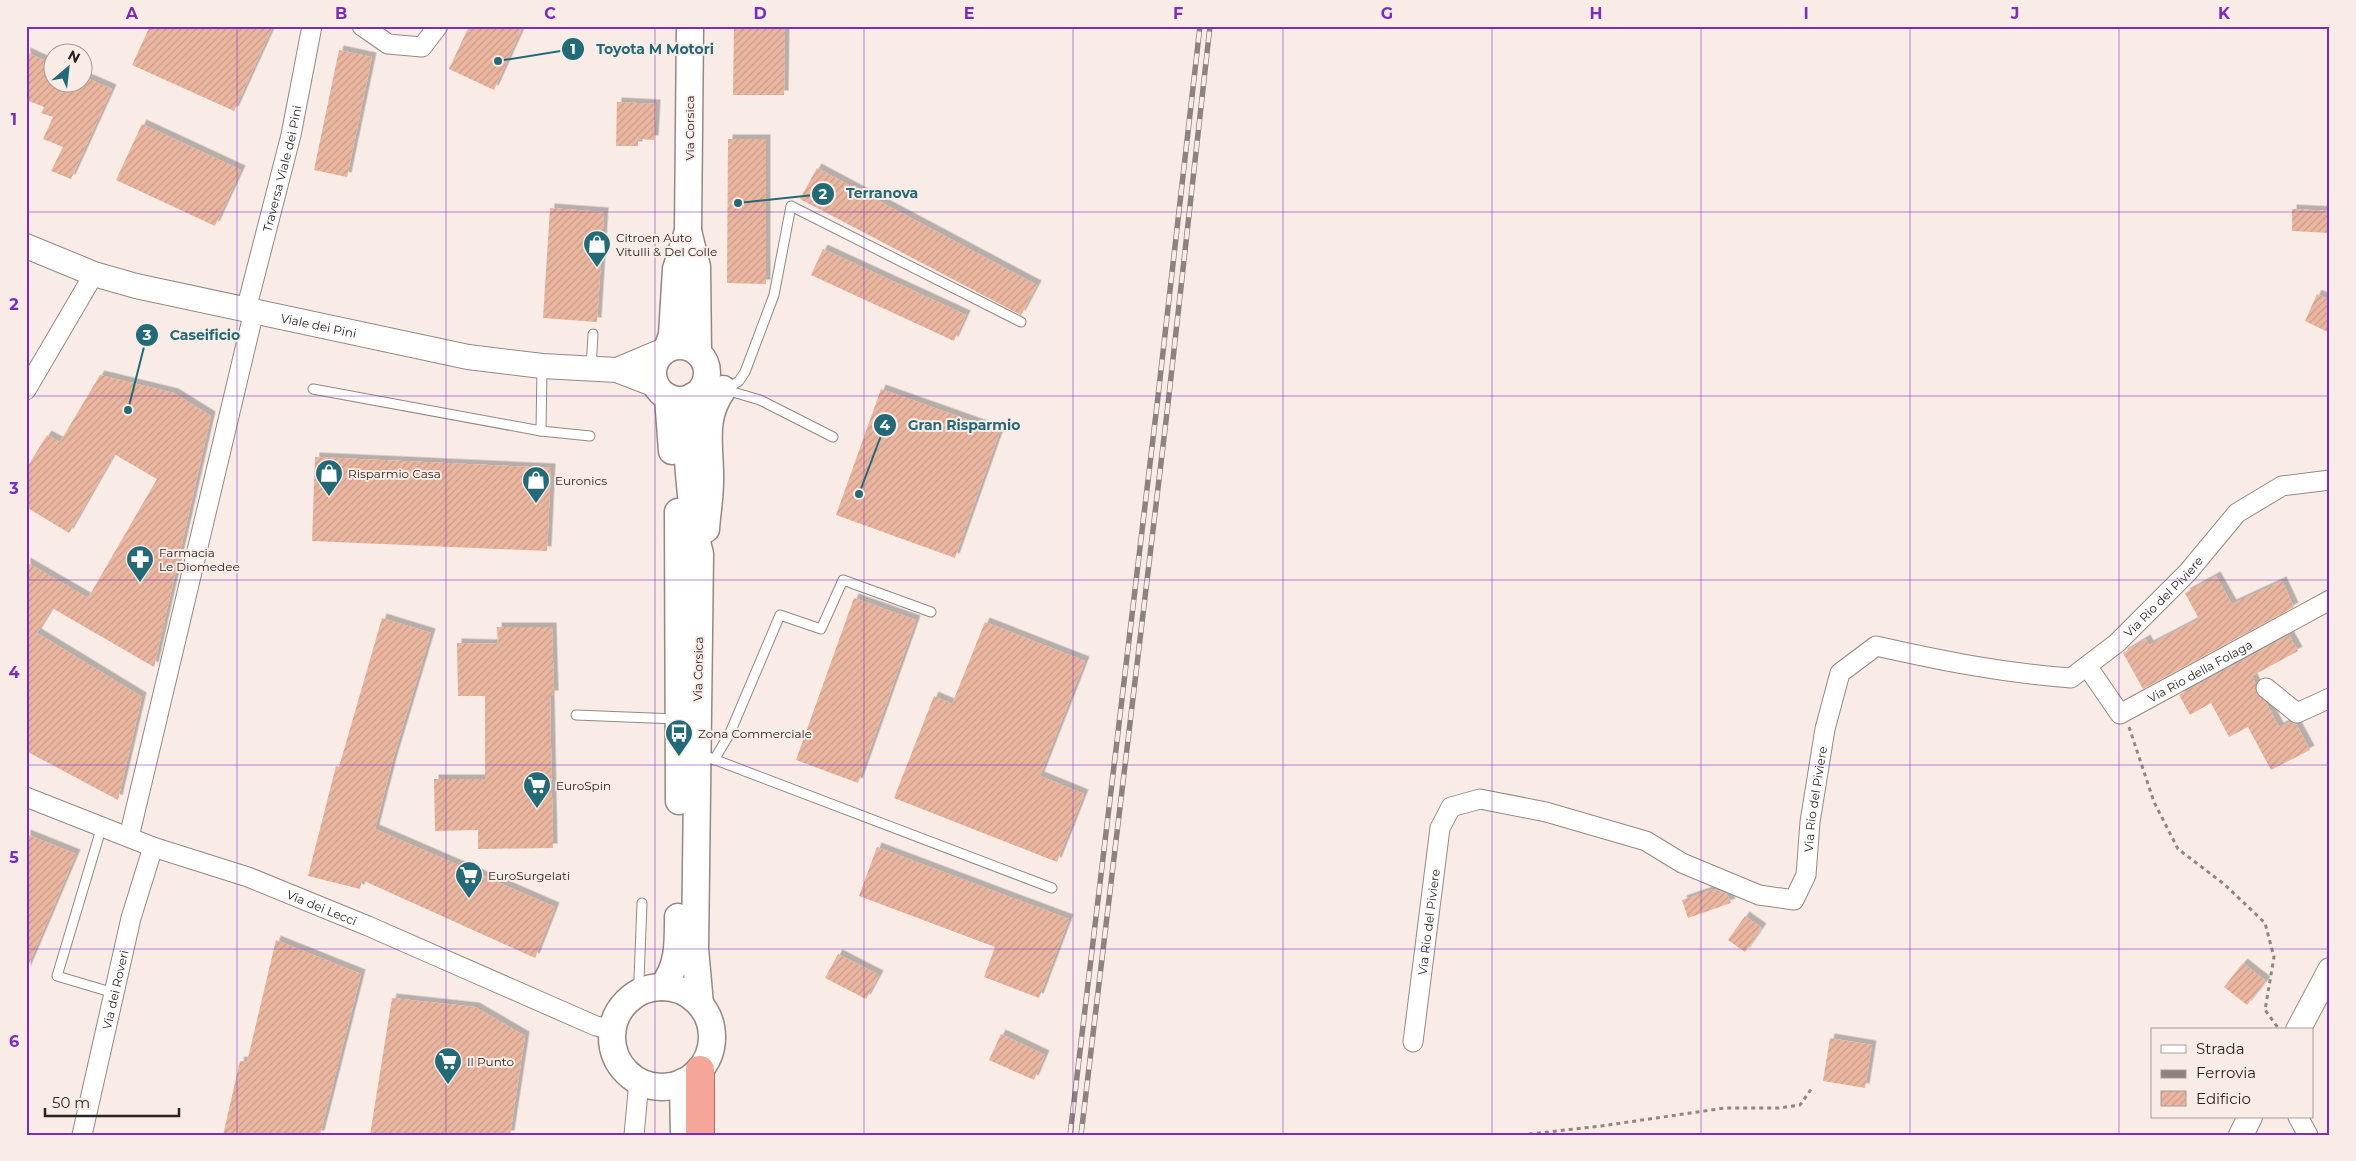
<svg xmlns="http://www.w3.org/2000/svg" width="2356" height="1161" viewBox="0 0 2356 1161" font-family="Montserrat,sans-serif">
<style>
.building{fill:url(#building-hatch);filter:url(#shadow)}
.lines{fill:none;stroke-linecap:round;stroke-linejoin:round}
.service-casing{stroke:#948883;stroke-width:11}
.minor-casing{stroke:#948883;stroke-width:21}
.tertiary-casing{stroke:#948883;stroke-width:26}
.secondary-casing{stroke:#948883;stroke-width:29}
.trunk-casing{stroke:#ad6b5e;stroke-width:30}
.path{stroke:#908783;stroke-width:3;stroke-dasharray:4 4;stroke-linecap:butt}
.service{stroke:#fff;stroke-width:9}
.minor{stroke:#fff;stroke-width:19}
.tertiary{stroke:#fff;stroke-width:24}
.secondary{stroke:#fff;stroke-width:26}
.trunk{stroke:#f6a698;stroke-width:28}
.rail-casing{stroke:#8c8380;stroke-width:5.5}
.rail{stroke:#f9ece6;stroke-width:4;stroke-dasharray:11;stroke-linecap:butt}
.grid{fill:none;stroke:#7b2cbf;stroke-width:1;stroke-opacity:0.55}
.labels{text-anchor:middle;dominant-baseline:central;stroke-width:4;stroke-linejoin:round;paint-order:stroke}
.street-label{font-size:12px;fill:#2a2523;stroke:#f9ece6}
.poi-label{font-size:12px;fill:#2a2523;stroke:#f9ece6;text-anchor:start}
.leader{fill:none;stroke:#226a77;stroke-width:2}
.callout-dot{fill:#226a77;stroke:#f9ece6;stroke-width:2}
.mark-label{font-size:15px;text-anchor:middle;font-weight:bold;fill:#fff}
.callout-label{font-size:14px;text-anchor:middle;font-weight:bold;fill:#226a77;stroke:#f9ece6;stroke-width:4;stroke-linejoin:round;paint-order:stroke}
.neatline{fill:none;stroke:#7b2cbf;stroke-width:2}
.grid-label{font-size:16px;text-anchor:middle;font-weight:bold;fill:#7b2cbf}
</style>
<defs>
<pattern id="building-hatch" width="6" height="6" patternUnits="userSpaceOnUse" patternTransform="scale(1.25)"><rect width="6" height="6" fill="#eab69f"/><path d="M-1 1l2-2M0 6l6-6M5 7l2-2" fill="none" stroke="#c99c89"/></pattern>
<filter id="shadow"><feDropShadow dx="4.5" dy="-4.5" stdDeviation="0" flood-color="#0004"/></filter>
</defs>
<rect width="100%" height="100%" fill="#f9ece6"/>
<g class="building">
<path d="M150 26H273L234 111 132 65Z"/>
<path d="M469 26H523L494 90 449 69Z"/>
<path d="M734 26H785L784 95H733Z"/>
<path d="M339 50 372 57 347 177 314 170Z"/>
<path d="M26 52 52 64V82H82V76L112 89 71 179 51 171 63 147 43 139 53 117 41 113 44 107 26 100Z"/>
<path d="M617 102 656 104 654 140 638 139V146H616Z"/>
<path d="M142 124 241 170 215 226 116 180Z"/>
<path d="M728 139H766V284L727 283Z"/>
<path d="M817 168 1037 285 1021 315 800 199Z"/>
<path d="M550 208 604 212 597 322 543 318Z"/>
<path d="M2292 209 2330 211V233L2292 231Z"/>
<path d="M823 249 966 315 954 341 811 275Z"/>
<path d="M2317 294 2330 300V333L2305 321Z"/>
<path d="M100 375 174 393 211 416 154 667 52 608 37 633 142 697 118 800 26 751V562L88 598 157 479 114 454 69 533 26 507V469L47 435 60 442Z"/>
<path d="M881 389 1000 431 955 558 836 515Z"/>
<path d="M315 457 551 468 547 551 312 541Z"/>
<path d="M2216 576 2232 604 2282 581 2294 607 2143 689 2123 653 2146 639 2149 645 2199 619 2185 593Z"/>
<path d="M854 598 916 620 858 783 796 760Z"/>
<path d="M382 618 431 633 393 759 375 829 555 907 535 958 362 880 360 889 308 876 336 766 339 767Z"/>
<path d="M985 622 1085 661 1040 776 1084 794 1057 862 894 798 934 696 952 704Z"/>
<path d="M497 627H552L554 695H550L553 848 478 849V830L435 831 434 779H485V696H458L457 643 498 644Z"/>
<path d="M2289 635 2298 651 2252 676 2256 684V692L2266 702 2279 727 2290 722 2296 724 2310 750 2271 770 2248 727 2229 737 2211 703 2190 715 2179 695Z"/>
<path d="M26 834 76 854 26 971Z"/>
<path d="M877 847 1069 919 1039 998 984 977 995 947 859 896Z"/>
<path d="M1714 889 1727 894 1731 903 1688 918 1682 900Z"/>
<path d="M1745 916 1762 928 1745 952 1728 940Z"/>
<path d="M276 940 361 974 320 1135H223L240 1061 247 1062Z"/>
<path d="M838 954 879 975 866 999 825 978Z"/>
<path d="M2243 963 2266 981 2247 1005 2224 987Z"/>
<path d="M392 998 475 1007 525 1036 510 1135H370Z"/>
<path d="M1001 1034 1045 1055 1034 1080 989 1060Z"/>
<path d="M1830 1038 1872 1045 1865 1088 1823 1081Z"/>
</g>
<g class="lines">
<g class="service-casing">
<g id="service">
<path d="M591 369 593 334"/>
<path d="M704 384 728 388 739 381 745 372 774 295 791 206 1021 322"/>
<path d="M313 389 541 431 542 367"/>
<path d="M726 390 760 400 833 437"/>
<path d="M541 431 590 436"/>
<path d="M576 715 676 719"/>
<path d="M700 754 1052 888"/>
<path d="M714 760 730 733 780 615 821 629 843 580 931 612"/>
<path d="M102 826 57 976 114 993"/>
<path d="M641 992 639 979 642 903"/>
</g>
</g>
<g class="minor-casing">
<g id="minor">
<path d="M362 26 388 44 422 47 438 26"/>
<path id="s1" d="M246 310 291 135 312 26"/>
<path d="M26 390 94 274"/>
<path id="s2" d="M2087 666 2120 714 2330 600"/>
<path d="M2266 688 2297 713 2330 698"/>
<path id="s3" d="M26 797 153 847 248 877 368 926 596 1026 613 1030"/>
<path d="M129 837 254 311"/>
<path id="s4" d="M1413 1042 1440 828 1451 807 1480 799 1546 812 1646 841 1682 863 1759 895 1794 900 1806 875 1810 822 1825 729 1840 673 1876 646C1943 661 2003 673 2071 678L2117 643 2188 572 2237 513 2282 486 2330 480"/>
<path d="M2298 1117 2308 1135"/>
<path id="s5" d="M82 1135 131 918 153 847"/>
<path d="M634 1135 639 1081"/>
</g>
</g>
<g class="tertiary-casing">
<g id="tertiary">
<path id="s6" d="M26 246 94 274 136 286 468 357 542 366 617 370 656 385"/>
<path d="M617 370 667 349"/>
<path d="M2298 1030 2330 970"/>
<path d="M2241 1135 2250 1117"/>
</g>
</g>
<g class="secondary-casing">
<g id="secondary">
<path d="M690 26 688 231 697 267 698 353"/>
<circle cx="680" cy="373" r="27"/>
<path d="M667 349 672 335 676 269 688 231"/>
<path d="M693 396C684 433 688 467 692 504 694 521 695 537 700 554L695 949 700 1004"/>
<path d="M668 397 672 451"/>
<path d="M678 512 679 801"/>
<path d="M706 529C707 513 710 498 710 482 711 447 701 420 723 389"/>
<path d="M662 987C679 966 678 943 678 917"/>
<circle cx="662" cy="1037" r="50"/>
<path d="M683 1082 684 1135"/>
</g>
</g>
<g class="trunk-casing">
<path id="trunk" d="M700 1135V1070"/>
</g>
<g class="path">
<path d="M2129 727 2154 802 2178 849 2224 884 2265 923 2274 957 2265 1010 2279 1029"/>
<path d="M1521 1135 1601 1126 1725 1108H1779L1800 1105 1812 1088"/>
</g>
<use href="#service" class="service"/>
<use href="#minor" class="minor"/>
<use href="#tertiary" class="tertiary"/>
<use href="#secondary" class="secondary"/>
<use href="#trunk" class="trunk"/>
<g class="rail-casing">
<g id="rail">
<path d="M1070 1135 1157 405 1200 26"/>
<path d="M1081 1135 1168 404 1210 26"/>
</g>
</g>
<use href="#rail" class="rail"/>
</g>
<path class="grid" d="M237 26V1135M446 26V1135M655 26V1135M864 26V1135M1073 26V1135M1283 26V1135M1492 26V1135M1701 26V1135M1910 26V1135M2119 26V1135M26 212H2330M26 396H2330M26 580H2330M26 765H2330M26 949H2330"/>
<defs>
<g id="shop-pin" transform="scale(1.4375)"><path d="M0 17L-7.5 6A9.5 9.5 0 1 1 7.5 6Z" fill="#226a77" stroke="#f9ece6"/><path d="M-5-2.5h2.3a2.7 3.5 0 0 1 5.4 0H5L5.5 6h-11ZM-1.5-2.5h3a1.5 2.3 0 0 0-3 0Z" fill="#fff"/></g>
<g id="pharmacy-pin" transform="scale(1.4375)"><path d="M0 17L-7.5 6A9.5 9.5 0 1 1 7.5 6Z" fill="#226a77" stroke="#f9ece6"/><path d="M-2-6h4v4h4v4h-4v4h-4v-4h-4v-4h4Z" fill="#fff"/></g>
<g id="bus-pin" transform="scale(1.4375)"><path d="M0 17L-7.5 6A9.5 9.5 0 1 1 7.5 6Z" fill="#226a77" stroke="#f9ece6"/><path d="M-5-6H5V4H4V6H2V4H-2V6H-4V4H-5ZM-3.5-4V0h7V-4ZM-3.5 1.2v1.5H-2V1.2ZM2 1.2v1.5H3.5V1.2Z" fill="#fff"/></g>
<g id="supermarket-pin" transform="scale(1.4375)"><path d="M0 17L-7.5 6A9.5 9.5 0 1 1 7.5 6Z" fill="#226a77" stroke="#f9ece6"/><path d="M-6-5.5h2.5l.6 2H6L4.5 2H-2.5L-4.4-4H-6ZM-1.5 3.2a1.3 1.3 0 1 0 .1 0ZM3 3.2a1.3 1.3 0 1 0 .1 0Z" fill="#fff"/></g>
</defs>
<g fill-rule="evenodd">
<use href="#shop-pin" x="597" y="244"/>
<use href="#shop-pin" x="329" y="473"/>
<use href="#shop-pin" x="536" y="480"/>
<use href="#pharmacy-pin" x="140" y="559"/>
<use href="#bus-pin" x="679" y="733"/>
<use href="#supermarket-pin" x="537" y="785"/>
<use href="#supermarket-pin" x="469" y="875"/>
<use href="#supermarket-pin" x="448" y="1061"/>
</g>
<g class="labels">
<g class="street-label">
<text transform="translate(689 128) rotate(-90)">Via Corsica</text>
<text stroke="none"><textPath href="#s1" startOffset="146">Traversa Viale dei Pini</textPath></text>
<text stroke="none"><textPath href="#s6" startOffset="304">Viale dei Pini</textPath></text>
<text stroke="none"><textPath href="#s4" startOffset="1201">Via Rio del Piviere</textPath></text>
<text transform="translate(698 669) rotate(-89)">Via Corsica</text>
<text stroke="none"><textPath href="#s2" startOffset="149">Via Rio della Folaga</textPath></text>
<text stroke="none"><textPath href="#s4" startOffset="706">Via Rio del Piviere</textPath></text>
<text stroke="none"><textPath href="#s3" startOffset="316">Via dei Lecci</textPath></text>
<text stroke="none"><textPath href="#s4" startOffset="121">Via Rio del Piviere</textPath></text>
<text stroke="none"><textPath href="#s5" startOffset="149">Via dei Roveri</textPath></text>
</g>
<g class="poi-label">
<text x="616" y="237">Citroen Auto<tspan x="616" dy="14">Vitulli &amp; Del Colle</tspan></text>
<text x="348" y="473">Risparmio Casa</text>
<text x="555" y="480">Euronics</text>
<text x="159" y="552">Farmacia<tspan x="159" dy="14">Le Diomedee</tspan></text>
<text x="698" y="733">Zona Commerciale</text>
<text x="556" y="785">EuroSpin</text>
<text x="488" y="875">EuroSurgelati</text>
<text x="467" y="1061">Il Punto</text>
</g>
</g>
<path class="leader" d="M498 61L573 49M738 203L823 194M128 410L147 335M859 494L885 425"/>
<g class="callout-dot">
<circle cx="498" cy="61" r="5"/>
<circle cx="738" cy="203" r="5"/>
<circle cx="128" cy="410" r="5"/>
<circle cx="859" cy="494" r="5"/>
<circle cx="573" cy="49" r="12"/>
<circle cx="823" cy="194" r="12"/>
<circle cx="147" cy="335" r="12"/>
<circle cx="885" cy="425" r="12"/>
</g>
<g class="mark-label">
<text x="573" y="54">1</text>
<text x="823" y="199">2</text>
<text x="147" y="340">3</text>
<text x="885" y="430">4</text>
</g>
<g class="callout-label">
<text x="655" y="54">Toyota M Motori</text>
<text x="882" y="198">Terranova</text>
<text x="205" y="340">Caseificio</text>
<text x="964" y="430">Gran Risparmio</text>
</g>
<rect width="2356" height="1161" fill="none" stroke="#f9ece6" stroke-width="55"/>
<rect x="2151" y="1028" width="162" height="90" fill="#f9ece6" stroke="#a69c98"/>
<rect x="2161" y="1045" width="25" height="8" fill="#ffffff" stroke="#a69c98"/>
<text x="2196" y="1054" font-size="15" fill="#2a2523">Strada</text>
<rect x="2161" y="1070" width="25" height="8" fill="#8c8380" stroke="#a69c98"/>
<text x="2196" y="1078" font-size="15" fill="#2a2523">Ferrovia</text>
<rect x="2161" y="1091" width="25" height="15" fill="url(#building-hatch)" stroke="#a69c98"/>
<text x="2196" y="1104" font-size="15" fill="#2a2523">Edificio</text>
<g transform="translate(68 68) rotate(28)"><circle r="24" fill="#f9ece6" stroke="#a69c98"/>
<path d="M0-4L9 19L0 12L-9 19Z" fill="#226a77"/>
<text y="-8" font-size="14" font-weight="bold" text-anchor="middle" fill="#2a2523">N</text>
</g>
<path d="M45 1108v8h134v-8" fill="none" stroke="#2a2523" stroke-width="2.5"/>
<text x="52" y="1108" font-size="15" fill="#2a2523" stroke="#f9ece6" stroke-width="4" paint-order="stroke">50 m</text>
<rect x="28" y="28" width="2300" height="1106" class="neatline"/>
<g class="grid-label">
<text x="132" y="19">A</text>
<text x="341" y="19">B</text>
<text x="550" y="19">C</text>
<text x="760" y="19">D</text>
<text x="969" y="19">E</text>
<text x="1178" y="19">F</text>
<text x="1387" y="19">G</text>
<text x="1596" y="19">H</text>
<text x="1806" y="19">I</text>
<text x="2015" y="19">J</text>
<text x="2224" y="19">K</text>
<text x="14" y="125">1</text>
<text x="14" y="310">2</text>
<text x="14" y="494">3</text>
<text x="14" y="678">4</text>
<text x="14" y="863">5</text>
<text x="14" y="1047">6</text>
</g>
</svg>
